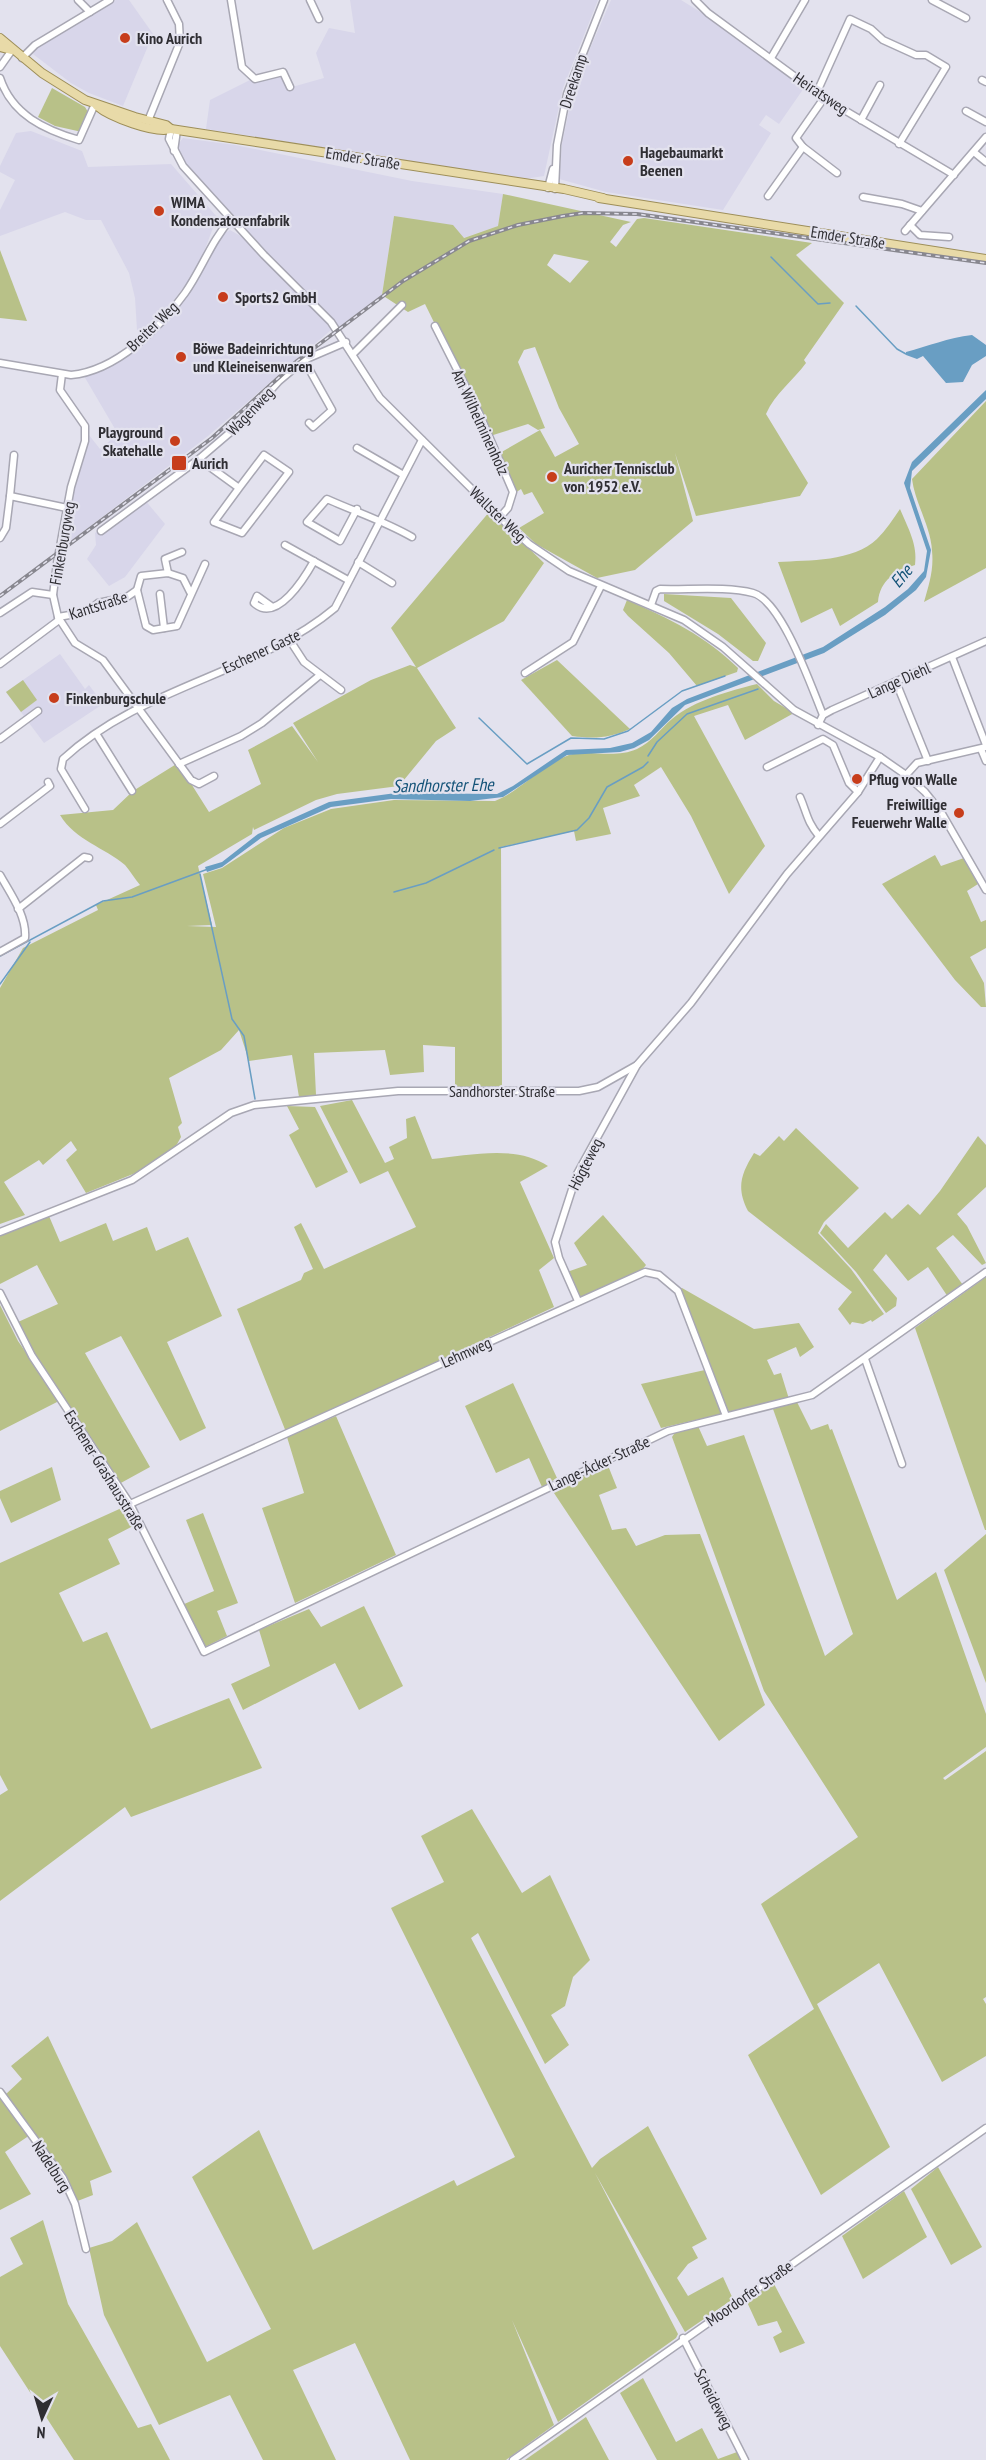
<svg xmlns="http://www.w3.org/2000/svg" width="986" height="2460" viewBox="0 0 986 2460" font-family="'PT Sans Narrow',sans-serif">
<style>
.built{fill:#d8d6ea}
.green{fill:#b8c188;fill-rule:evenodd}
.water{fill:#699ec3}
.lines{fill:none;stroke-linecap:round;stroke-linejoin:round}
.stream{stroke:#699ec3;stroke-width:1.5}
.minor-casing{stroke:#a8a7b3;stroke-width:9}
.major-casing{stroke:#9d8e59;stroke-width:10}
.minor{stroke:#fff;stroke-width:6}
.major{stroke:#e8daa8;stroke-width:8}
.rail-casing{stroke:#88878f;stroke-width:4}
.rail{stroke:#e3e2ee;stroke-width:1.5;stroke-dasharray:4.5;stroke-linecap:butt}
.poi-dot{fill:#c73d1b;stroke:#e3e2ee;stroke-width:2}
.labels{text-anchor:middle;dominant-baseline:central;stroke-width:4.5;stroke-linejoin:round;paint-order:stroke}
.poi-label{font-size:16px;font-weight:bold;fill:#2f2e33;stroke:#e3e2ee;text-anchor:start}
.street-label{font-size:16px;fill:#2f2e33;stroke:#e3e2ee}
.water-label{font-size:18px;font-style:italic;fill:#145378;stroke:#e3e2ee}
</style>
<rect width="100%" height="100%" fill="#e3e2ee"/>
<g class="built">
<path d="M116 0H129L153 34 123 106 89 93 71 83 33 54 35 48Z"/>
<path d="M350 0H598L563 88 544 176 524 179 206 129 210 100 252 79 286 69 292 87 324 78 316 53 329 28 355 33Z"/>
<path d="M611 0H681L715 21 804 88 779 124 766 115 759 125 771 133 723 210 606 192 559 179 562 144 574 86Z"/>
<path d="M31 131 82 151 88 167 171 164 217 217 201 260 189 280 167 309 144 331 137 330 135 298 129 273 101 220H86L65 212 0 236V210L15 180 0 172V166L16 133Z"/>
<path d="M183 138 235 145 412 181 503 194 498 226 463 238 394 216 382 295 339 327 196 179 179 152V143Z"/>
<path d="M230 230 244 238 326 321 331 330 208 436 63 547 73 489 89 435 100 449 118 434 84 376 126 356 177 308 221 235Z"/>
<path d="M144 499 165 524 125 577 109 586 87 559 96 545 95 533Z"/>
<path d="M60 654 85 689 89 685 103 704 44 743 6 692Z"/>
</g>
<g class="green">
<path d="M52 88 85 107 88 112 82 132 55 126 38 117Z"/>
<path d="M503 194 631 222 623 225 610 242 616 247 637 219 644 218 812 243 796 255 844 303 804 360 806 363C793 381 775 393 766 414L808 483 800 496 696 516 675 453 693 521 635 570 597 578 536 544 519 528 544 513 532 492 524 495 521 489 515 493 498 454 540 430 555 457 579 444 559 408 535 347 524 350 518 362 545 428 538 430 528 424 490 436 425 304 408 312 382 295 394 216 453 225 464 238 498 226ZM554 254 589 261 570 283 547 265Z"/>
<path d="M0 250 27 321 0 318Z"/>
<path d="M986 401V568L924 602C929 585 934 569 932 551 931 527 915 503 912 479Z"/>
<path d="M900 509C908 528 918 545 915 565 895 571 880 580 878 602L840 626 832 608 801 623 778 562C809 560 853 562 877 539 886 530 893 519 900 509Z"/>
<path d="M490 511 544 563 504 621 417 668 456 728 436 741 399 786 337 794 316 800 254 830 253 827 252 834 198 866 212 925 187 926 216 927 203 874 222 868 284 828 331 809 394 800 495 801C522 790 541 765 569 755 587 749 615 759 637 749 652 742 660 729 672 719 695 700 729 691 757 684L774 701 794 713 745 740 728 705 694 716 765 846 729 894 691 816 661 767 634 785 640 796 603 808 611 834 576 841 574 831 501 847 502 1086 455 1087V1047L423 1045 424 1072 390 1075 385 1050 314 1053 316 1095 299 1097 292 1055 249 1061 239 1030 221 1050 169 1078 182 1123 178 1127 181 1137 176 1146 143 1170 86 1193 66 1160 77 1150 71 1141 43 1165 39 1160 4 1182 25 1215 0 1224V988L23 948 98 910 96 905 140 885C135 879 130 871 125 865 104 847 76 841 60 815L113 810 133 791 178 763 209 812 261 784 248 750 292 726 318 762 293 723 371 680 410 665 416 667 391 628Z"/>
<path d="M664 594 731 598 766 643 758 661H753L718 634 664 601Z"/>
<path d="M627 600C668 618 706 636 738 668L737 672 697 686 669 653 628 616 623 610Z"/>
<path d="M557 660 630 729C610 738 594 739 572 736L521 680Z"/>
<path d="M23 680 37 700 21 712 6 692Z"/>
<path d="M935 855 941 866 964 858 978 884 967 891 981 922 986 920V948L970 957 984 983 986 1007H981L955 980 882 884Z"/>
<path d="M352 1100 385 1163 394 1159 389 1147 407 1138 406 1119 415 1116 432 1159C468 1156 515 1144 548 1166L520 1182 554 1258 539 1270 554 1307 286 1432 237 1309 301 1280 304 1273 313 1269 294 1227 301 1223 324 1269 416 1227 388 1171 360 1184 320 1106Z"/>
<path d="M287 1106 315 1107 348 1172 316 1188 289 1135 299 1129Z"/>
<path d="M796 1128 859 1188 824 1222 818 1233 851 1269 884 1314 872 1322 871 1320 863 1324 852 1322 850 1325 838 1309 852 1292 748 1211C736 1188 741 1174 754 1153L760 1156 779 1136 784 1141Z"/>
<path d="M978 1136 986 1145V1187L957 1214 967 1226 986 1263 982 1265 953 1235 936 1248 963 1285 948 1297 928 1267 908 1281 886 1254 873 1270 897 1298 896 1306 886 1313 856 1272 820 1233 826 1224 848 1248 885 1212 892 1219 908 1204 920 1215 940 1191Z"/>
<path d="M603 1215 646 1265 641 1271 579 1298 567 1272 587 1265 574 1243Z"/>
<path d="M49 1216 60 1242 106 1223 113 1241 147 1227 156 1251 188 1237 222 1316 167 1342 206 1428 180 1441 121 1336 85 1353 150 1467 119 1484 34 1354 18 1322 58 1304 37 1265 0 1284V1234Z"/>
<path d="M986 1277V1530H985L915 1328Z"/>
<path d="M682 1288 754 1329 799 1323 814 1347 800 1357 796 1347 767 1360 774 1375 781 1373 789 1399 729 1414 726 1411 679 1289Z"/>
<path d="M0 1305 18 1341 59 1401 0 1431Z"/>
<path d="M705 1370 722 1414 661 1428 641 1384Z"/>
<path d="M513 1383 557 1478 542 1487 529 1458 496 1473 465 1406Z"/>
<path d="M797 1402 811 1430 828 1424 830 1430 832 1429 897 1600 936 1572 986 1714V1747L943 1778 945 1780 986 1751V1997L983 1999 986 2004V2056L942 2082 879 1963 817 2004 890 2147 821 2195 748 2055 814 2009 761 1904 858 1837 764 1691 672 1437 676 1431 698 1426 707 1446 744 1435 825 1656 853 1634 773 1409Z"/>
<path d="M336 1416 396 1555 295 1603 262 1508 304 1493 287 1437Z"/>
<path d="M607 1463 617 1488 599 1495 612 1530 626 1528 636 1546 665 1535 700 1534 765 1705 719 1741 552 1490Z"/>
<path d="M52 1467 61 1500 11 1523 0 1498V1491Z"/>
<path d="M126 1506 137 1524 108 1539 120 1564 59 1593 83 1642 107 1632 151 1729 229 1698 262 1768 131 1817 125 1807 0 1901V1795L8 1790 0 1775V1563Z"/>
<path d="M203 1513 238 1603 217 1611 227 1636 205 1647 182 1605 214 1591 186 1520Z"/>
<path d="M986 1534V1683L944 1570Z"/>
<path d="M364 1606 403 1686 359 1710 335 1663 243 1710 231 1684 270 1666 259 1630 309 1609 321 1627Z"/>
<path d="M472 1809 522 1893 550 1875 590 1960 573 1977 565 2006 551 2015 569 2045 545 2064 478 1933 471 1938 592 2168 600 2159 648 2126 707 2239 692 2247 698 2258 688 2264 677 2278 688 2296 723 2277 733 2299 685 2332 595 2173 678 2334 676 2338 558 2422 512 2320 554 2425 506 2460H410L355 2343 293 2370 336 2460H263L230 2395 159 2425 104 2315 89 2248 112 2241 137 2222 207 2362 271 2329 192 2177 259 2130 313 2250 454 2180 457 2186 515 2157 391 1908 444 1882 421 1836Z"/>
<path d="M48 2036 112 2172 90 2181 93 2195 75 2202 5 2095 22 2079 11 2066Z"/>
<path d="M0 2096 30 2135 5 2152 31 2194 0 2210Z"/>
<path d="M938 2167 982 2247 951 2265 911 2189Z"/>
<path d="M904 2191 927 2237 863 2279 842 2236Z"/>
<path d="M43 2220 68 2304 138 2428 151 2424 170 2460H74L0 2346V2277L23 2264 10 2238Z"/>
<path d="M773 2282 805 2343 780 2353 773 2337 782 2332 777 2321 758 2326 747 2302Z"/>
<path d="M643 2378 676 2442 702 2428 718 2459 737 2452 741 2460H657L620 2393Z"/>
<path d="M586 2417 609 2460H525Z"/>
</g>
<g class="water">
<path d="M972 335 986 345V356L972 365 963 382 946 383 923 356 917 359 906 355V352C928 346 948 338 972 335Z"/>
<path d="M986 390V399L912 471 910 488 931 550 926 577 916 590 885 615 824 653 685 705 649 740 634 748 620 752 567 755 503 797 470 801 391 799 331 807 261 838 222 867 207 872 205 867 222 862 258 834 329 802 396 793 497 794 513 786 566 750 610 748 632 743 651 732 672 708 687 699 823 647 885 607 908 589 924 571 927 551 904 483 912 462Z"/>
</g>
<g class="lines">
<g class="stream">
<path d="M771 257 818 304 830 303"/>
<path d="M856 306 897 349 906 354"/>
<path d="M479 718 527 764 571 738 604 739 628 731 682 691 725 676"/>
<path d="M648 756 657 742 687 714 758 689"/>
<path d="M499 848 577 830 589 818 607 787 643 767 648 762"/>
<path d="M200 874 232 1019 244 1036 255 1099"/>
<path d="M394 892 426 883 494 850"/>
<path d="M0 956 103 901 132 897 208 869"/>
<path d="M0 984 30 942"/>
</g>
<g class="minor-casing">
<g id="minor">
<path d="M78 0 90 12"/>
<path d="M231 0 242 67 255 79 283 72 290 87"/>
<path d="M310 0 319 19"/>
<path d="M695 0 708 13 824 98 954 175"/>
<path d="M932 0 966 18"/>
<path d="M22 58 35 45 110 0"/>
<path d="M771 58 805 0"/>
<path d="M0 67 12 50"/>
<path d="M0 78C12 115 45 130 79 140L95 104"/>
<path d="M982 80 986 82"/>
<path d="M817 92 850 19 871 29 883 40 916 55H926L946 67 899 144"/>
<path d="M824 98 796 138 803 147 837 173"/>
<path d="M966 111 986 122"/>
<path d="M861 120 880 85"/>
<path d="M148 121 180 42 179 24 167 0"/>
<path d="M171 129 169 139 183 166 264 255 331 322 380 398 506 523 529 544 569 571 684 620 723 647 794 710 880 757 906 775 925 792 941 812 986 890"/>
<path d="M174 151 177 130"/>
<path d="M975 153 986 162"/>
<path d="M548 188 553 169"/>
<path d="M555 189 557 145 567 94 604 0"/>
<path d="M768 196 803 147"/>
<path d="M863 197 902 204 922 211"/>
<path d="M910 225 920 235 949 237"/>
<path d="M905 231 986 137"/>
<path d="M435 326 479 413 513 492 508 508 500 517"/>
<path d="M353 354 402 305"/>
<path d="M304 360 332 410 313 427 309 423"/>
<path d="M0 363 71 375C116 371 160 328 185 293 202 269 211 241 231 219"/>
<path d="M62 374 60 390 85 426V441L71 487 57 563 53 595 58 617 75 643 103 660 191 780 199 784 214 776"/>
<path d="M357 448 402 474"/>
<path d="M199 459 239 488 214 522 242 533 289 472 264 455 239 488"/>
<path d="M10 496 14 455"/>
<path d="M357 509 340 541 307 522 327 499C356 512 384 521 412 537"/>
<path d="M101 531 199 459 240 424 279 381 304 360 346 342"/>
<path d="M0 538 6 528 10 496 67 508"/>
<path d="M285 545 348 580"/>
<path d="M358 562 392 583"/>
<path d="M168 573 165 559 182 552"/>
<path d="M137 590 141 576 168 573 183 578 190 592"/>
<path d="M160 594 164 628"/>
<path d="M651 605 656 591 660 589C688 590 727 586 753 593 782 601 811 686 823 715"/>
<path d="M271 606 257 596 254 603C277 624 305 577 314 561"/>
<path d="M0 613 32 592 53 595"/>
<path d="M58 617 87 612 98 603 127 597 137 590 146 626 153 630 177 626 205 564"/>
<path d="M289 639 304 662 341 690"/>
<path d="M952 657 986 745"/>
<path d="M0 664 59 620"/>
<path d="M525 673 573 642 601 586"/>
<path d="M896 682 928 761"/>
<path d="M818 725 823 715 832 710 986 641"/>
<path d="M97 735 132 791"/>
<path d="M0 739 38 711"/>
<path d="M981 749 986 761"/>
<path d="M179 764 241 736 262 723 320 675"/>
<path d="M767 767 823 739 833 745 849 783 858 792"/>
<path d="M906 775 917 763 986 747"/>
<path d="M800 797C807 813 807 822 819 836"/>
<path d="M85 809 61 769 63 759C142 686 256 674 335 608L422 440"/>
<path d="M0 824 50 786 48 782"/>
<path d="M0 875C10 893 27 916 25 938L0 952"/>
<path d="M18 909 84 857 89 858"/>
<path d="M0 1232 132 1180 231 1113 254 1105 398 1091H579L598 1087 637 1065 691 1003 787 874 858 792 880 757"/>
<path d="M0 1293 32 1356 130 1504 204 1652 668 1431 812 1395 986 1272"/>
<path d="M578 1301 559 1258 555 1242 577 1174 637 1065"/>
<path d="M865 1359 902 1464"/>
<path d="M130 1504 645 1272 659 1275 678 1291 726 1416"/>
<path d="M0 2092 63 2178 75 2204 86 2249"/>
<path d="M683 2338 745 2460"/>
<path d="M513 2460 986 2128"/>
</g>
</g>
<g class="major-casing">
<g id="major">
<path d="M0 38 42 73 85 100 135 117 166 125 171 129 564 189 603 198"/>
<path d="M0 47 12 50"/>
<path d="M97 106C110 117 155 134 171 129"/>
<path d="M599 198 986 259"/>
</g>
</g>
<use href="#minor" class="minor"/>
<use href="#major" class="major"/>
<g class="rail-casing">
<path id="rail" d="M0 596 212 438 297 361 342 327 403 281 469 241 518 225 563 216 583 213 637 214 986 263"/>
</g>
<use href="#rail" class="rail"/>
</g>
<g class="poi-dot">
<circle cx="125" cy="38" r="6"/>
<circle cx="628" cy="161" r="6"/>
<circle cx="159" cy="211" r="6"/>
<circle cx="223" cy="297" r="6"/>
<circle cx="181" cy="357" r="6"/>
<circle cx="175" cy="441" r="6"/>
<rect x="171" y="455" width="16" height="16" rx="3"/>
<circle cx="552" cy="477" r="6"/>
<circle cx="54" cy="698" r="6"/>
<circle cx="857" cy="779" r="6"/>
<circle cx="959" cy="813" r="6"/>
</g>
<g class="labels">
<g class="poi-label">
<text x="137" y="38">Kino Aurich</text>
<text x="640" y="152">Hagebaumarkt<tspan x="640" dy="18">Beenen</tspan></text>
<text x="171" y="202">WIMA<tspan x="171" dy="18">Kondensatorenfabrik</tspan></text>
<text x="235" y="297">Sports2 GmbH</text>
<text x="193" y="348">Böwe Badeinrichtung<tspan x="193" dy="18">und Kleineisenwaren</tspan></text>
<text x="163" y="432" text-anchor="end">Playground<tspan x="163" dy="18">Skatehalle</tspan></text>
<text x="192" y="463">Aurich</text>
<text x="564" y="468">Auricher Tennisclub<tspan x="564" dy="18">von 1952 e.V.</tspan></text>
<text x="66" y="698">Finkenburgschule</text>
<text x="869" y="779">Pflug von Walle</text>
<text x="947" y="804" text-anchor="end">Freiwillige<tspan x="947" dy="18">Feuerwehr Walle</tspan></text>
</g>
<g class="street-label">
<text transform="translate(573 81) rotate(-72)">Dreekamp</text>
<text transform="translate(821 93) rotate(34)">Heiratsweg</text>
<text transform="translate(363 158) rotate(9)">Emder Straße</text>
<text transform="translate(848 237) rotate(9)">Emder Straße</text>
<text transform="translate(152 326) rotate(-44)">Breiter Weg</text>
<text transform="translate(250 411) rotate(-46)">Wagenweg</text>
<text transform="translate(481 422) rotate(65)">Am Wilhelminenholz</text>
<text transform="translate(498 514) rotate(44)">Wallster Weg</text>
<text transform="translate(62 543) rotate(-80)">Finkenburgweg</text>
<text transform="translate(98 605) rotate(-18)">Kantstraße</text>
<text transform="translate(261 651) rotate(-25)">Eschener Gaste</text>
<text transform="translate(899 680) rotate(-24)">Lange Diehl</text>
<text x="502" y="1091">Sandhorster Straße</text>
<text transform="translate(585 1164) rotate(-63)">Högteweg</text>
<text transform="translate(466 1352) rotate(-24)">Lehmweg</text>
<text transform="translate(599 1463) rotate(-25)">Lange-Äcker-Straße</text>
<text transform="translate(105 1470) rotate(58)">Eschener Grashausstraße</text>
<text transform="translate(52 2166) rotate(57)">Nadelburg</text>
<text transform="translate(749 2293) rotate(-35)">Moordorfer Straße</text>
<text transform="translate(714 2399) rotate(63)">Scheideweg</text>
</g>
<g class="water-label">
<text transform="translate(901 576) rotate(-51)">Ehe</text>
<text transform="translate(443 785) rotate(-1)">Sandhorster Ehe</text>
</g>
</g>
<g transform="translate(42 2418) rotate(184)" stroke="#e3e2ee" stroke-width="4.5" paint-order="stroke">
<path d="M0-4.5L10 22L0 15L-10 22Z" fill="#2f2e33"/>
<text y="-9" font-size="16" font-weight="bold" text-anchor="middle" fill="#2f2e33">N</text>
</g>
</svg>
